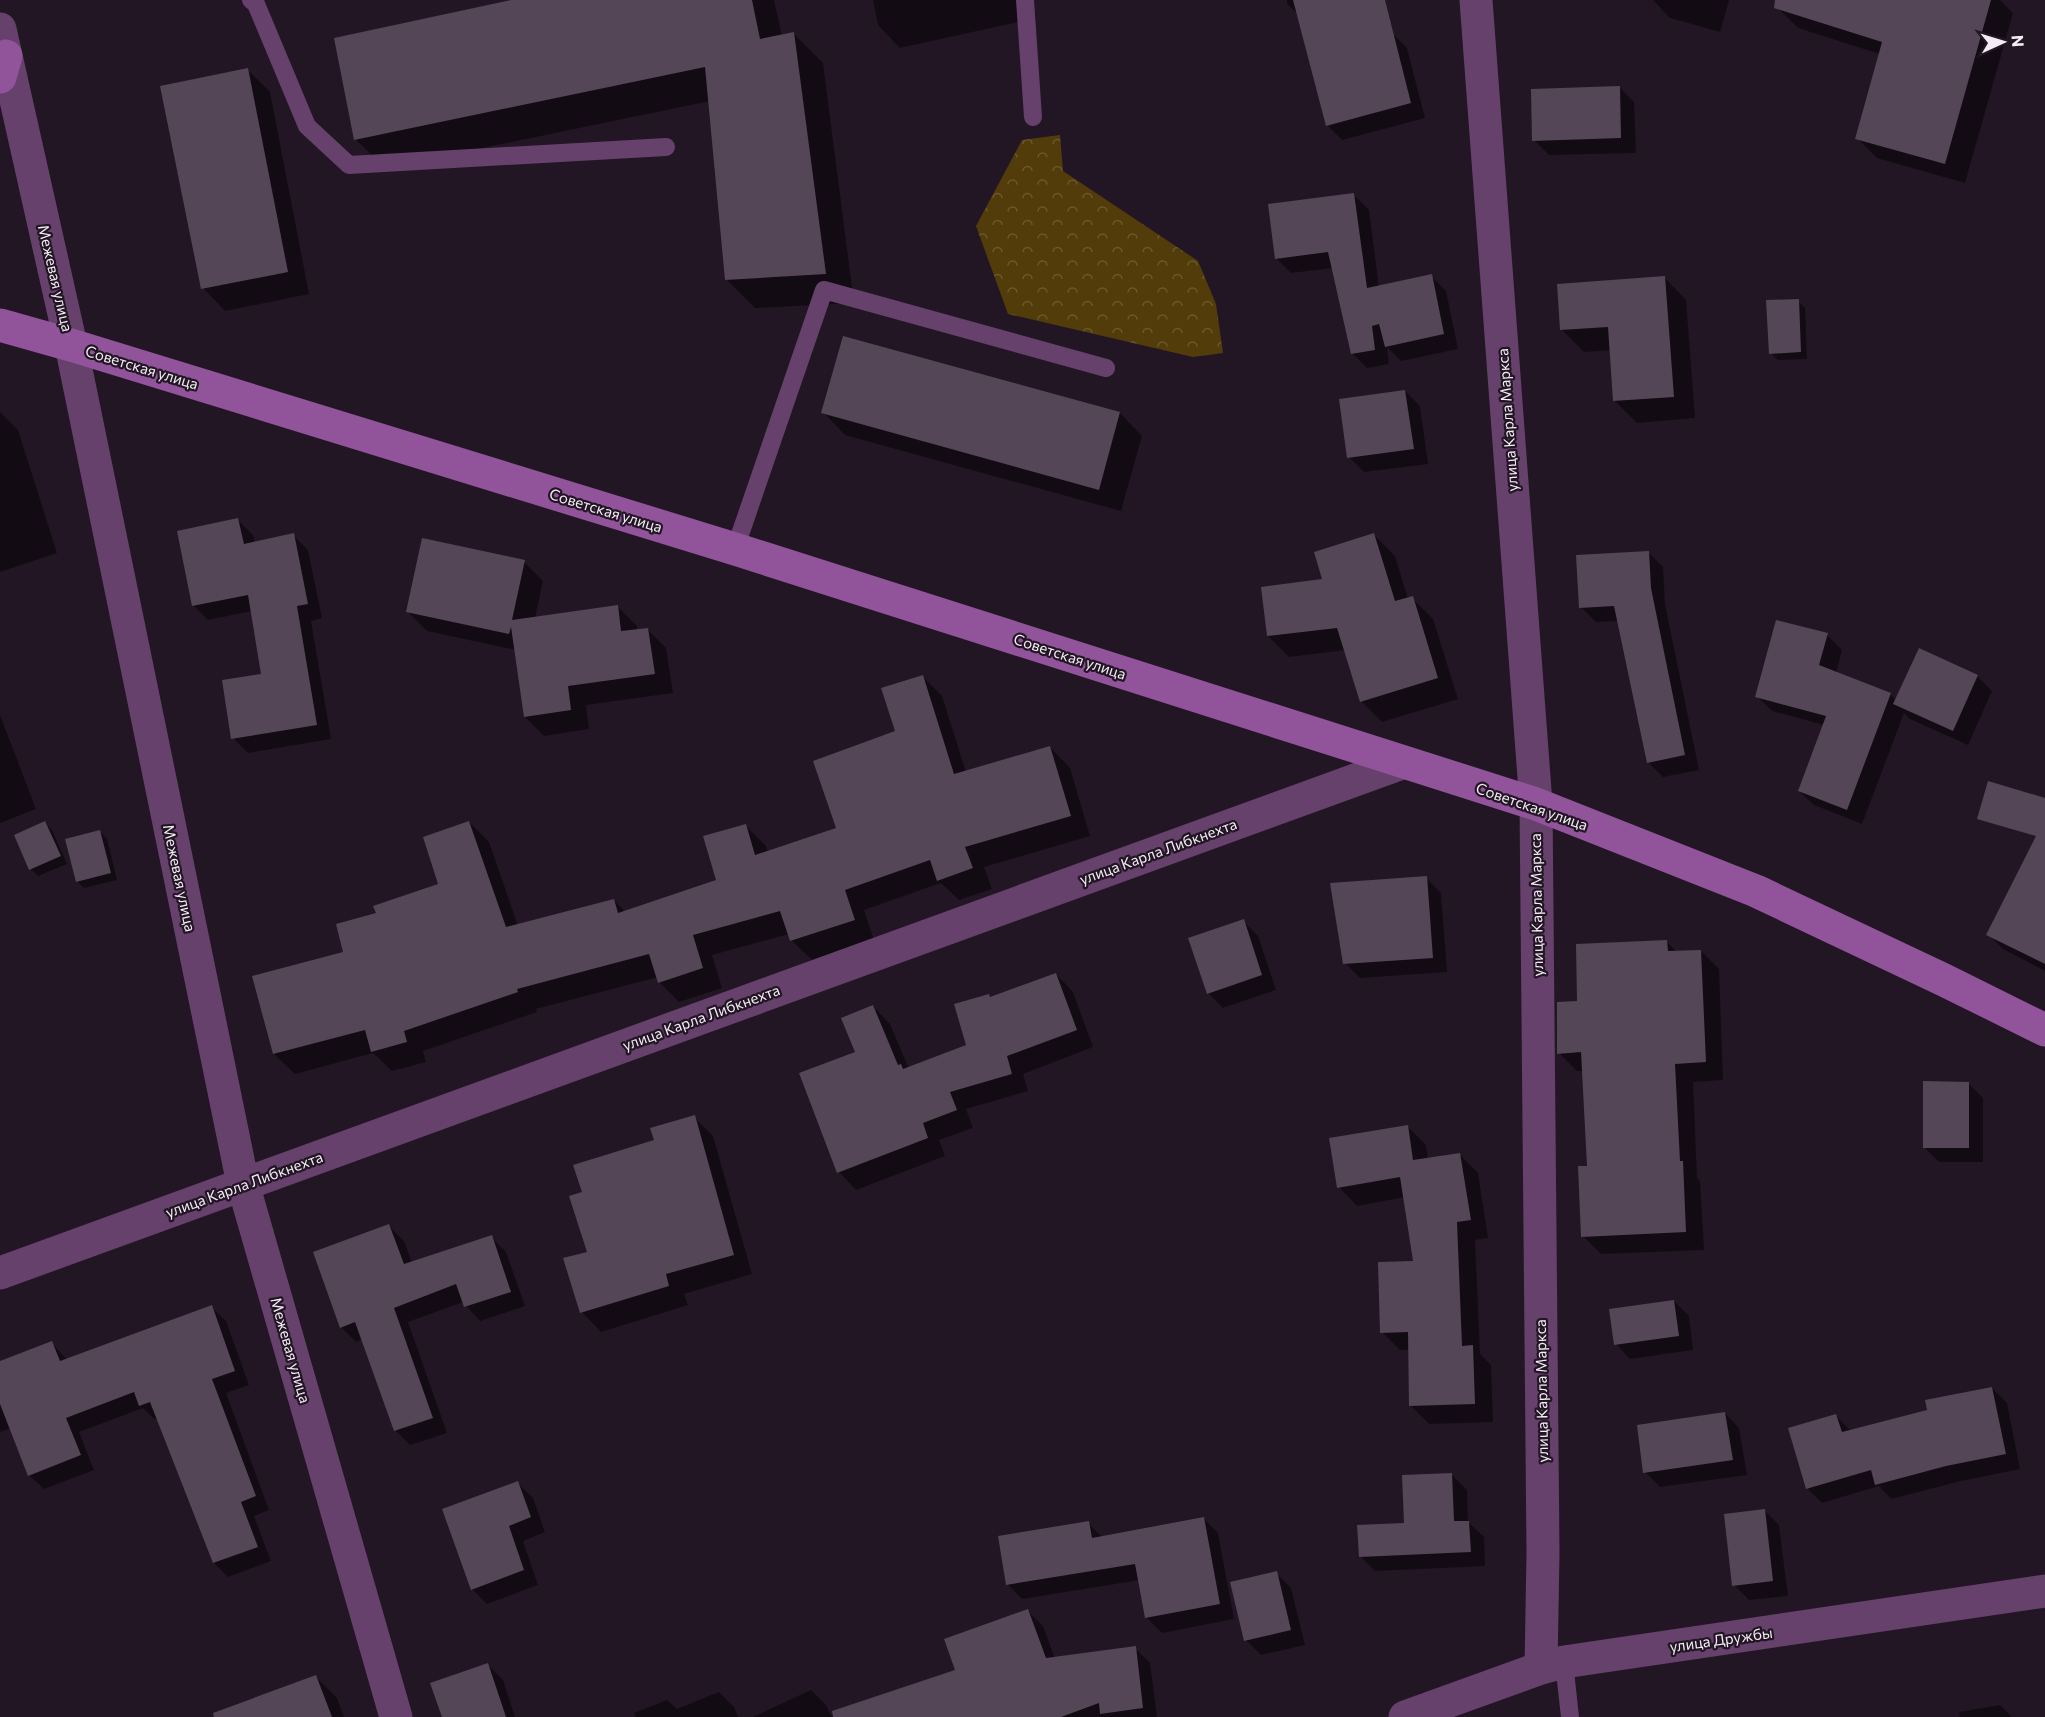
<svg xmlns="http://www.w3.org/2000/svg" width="2045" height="1717" viewBox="0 0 2045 1717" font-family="Commissioner,sans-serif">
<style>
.forest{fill:url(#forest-crowns)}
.shadow{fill:#0007}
.building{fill:#544656}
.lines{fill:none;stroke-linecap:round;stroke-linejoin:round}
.lane{stroke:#66416c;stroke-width:18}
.street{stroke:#66416c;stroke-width:33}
.secondary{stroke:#91549b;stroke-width:33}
.labels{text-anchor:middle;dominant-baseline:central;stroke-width:4.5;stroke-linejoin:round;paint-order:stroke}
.street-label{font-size:15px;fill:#f4ecf5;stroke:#221624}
</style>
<defs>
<pattern id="forest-crowns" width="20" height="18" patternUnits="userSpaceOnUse" patternTransform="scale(1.5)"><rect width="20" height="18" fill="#513c0a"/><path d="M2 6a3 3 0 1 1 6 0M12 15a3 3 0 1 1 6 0" fill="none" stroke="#6b582e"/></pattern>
</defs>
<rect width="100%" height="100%" fill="#221624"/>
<path class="forest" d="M1060 135 1063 171 1198 261 1216 304 1223 353 1193 357 1008 314 976 226 1022 140Z"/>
<g class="shadow">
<path d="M518 0H774L782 36 794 34 823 63 854 303 755 308 726 279 710 101 385 168 355 139Z"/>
<path d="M873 0H1032L1036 18 900 48 878 25Z"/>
<path d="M1287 0H1379L1392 33 1407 48 1425 118 1342 140 1327 125 1299 15 1287 4Z"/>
<path d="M1653 0H1729L1720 32 1670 18Z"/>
<path d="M1780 0H2000L2013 13 1965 183 1877 158 1857 138 1880 54 1798 28 1778 8Z"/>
<path d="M247 69 270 92 309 294 225 311 203 288Z"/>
<path d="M1619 87 1634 102 1636 153 1549 155 1534 140Z"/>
<path d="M1354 195 1369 210 1379 287 1431 276 1446 291 1458 349 1401 361 1387 347 1389 364 1367 368 1352 353 1333 268 1291 273 1276 258Z"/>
<path d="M1664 277 1686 300 1695 418 1637 423 1614 400 1611 350 1584 352 1562 330Z"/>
<path d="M1798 301 1805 308 1807 359 1778 360 1771 353Z"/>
<path d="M844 337 1120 413 1142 436 1121 511 845 435 823 412Z"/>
<path d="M1405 391 1420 406 1428 464 1364 472 1349 457Z"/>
<path d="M0 412 18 430 57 553 0 572Z"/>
<path d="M238 520 253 535 255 543 293 535 308 550 322 618 311 621 331 739 248 753 233 738 262 675 252 611 208 620 193 605Z"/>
<path d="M1374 535 1395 556 1408 599 1412 598 1433 619 1458 699 1382 722 1362 702 1346 650 1289 657 1268 636Z"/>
<path d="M1648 552 1663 567 1665 604 1699 770 1663 777 1648 762 1618 621 1596 622 1581 607Z"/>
<path d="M524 562 543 581 535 618 618 607 637 626V631L647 629 666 648 673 693 586 705 589 729 544 736 525 717 516 650 427 631 408 612Z"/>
<path d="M1827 635 1842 650 1836 673 1890 694 1896 700 1977 676 1992 691 1968 745 1910 719 1904 713 1862 824 1814 805 1799 791 1824 725 1772 711 1757 696Z"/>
<path d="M922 676 942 696 966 772 1050 747 1070 768 1090 836 984 867 992 889 959 900 941 883 864 910 874 940 812 960 791 940 789 934 712 955 722 988 679 1002 659 982 658 977 536 1009 537 1012 423 1051 426 1062 392 1071 373 1053 295 1074 274 1054 344 953 378 914 440 884 469 822 489 842 518 926 614 900 625 912 718 881 746 826 766 846 768 853 838 829 897 732Z"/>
<path d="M0 715 36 809 0 823Z"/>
<path d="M45 823 52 830 67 864 38 876 31 869 16 835Z"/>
<path d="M100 832 107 839 117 880 84 888 77 881Z"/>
<path d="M1426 878 1441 893 1447 972 1360 978 1345 963Z"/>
<path d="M2045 878V971L2003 949 1988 934Z"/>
<path d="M1243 921 1258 936 1276 990 1223 1008 1208 993Z"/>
<path d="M1667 942 1677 952 1701 951 1719 969 1723 1080 1693 1082 1697 1178 1700 1181 1704 1250 1601 1254 1583 1236 1588 1167 1584 1071H1577L1559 1053 1579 1002Z"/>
<path d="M1056 974 1073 992 1093 1047 1023 1074 1028 1091 966 1109 973 1128 939 1140 945 1156 856 1190 839 1172 857 1053 873 1006 890 1024 909 1069 968 1046 991 998Z"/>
<path d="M1968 1083 1983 1098V1162H1939L1924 1147Z"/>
<path d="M694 1117 713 1136 752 1274 684 1294 688 1305 601 1332 582 1312 588 1253 584 1193 656 1141Z"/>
<path d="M1408 1127 1426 1145 1428 1160 1459 1154 1478 1173 1488 1238 1475 1240 1480 1354 1491 1365 1493 1422 1429 1424 1411 1406 1410 1350H1400L1382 1332 1415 1262 1405 1197 1357 1206 1339 1187Z"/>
<path d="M389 1226 404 1241 412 1263 491 1237 506 1252 525 1306 480 1321 463 1302 408 1322 447 1433 410 1445 395 1430 363 1339 356 1342 341 1327Z"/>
<path d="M1674 1301 1689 1316 1693 1350 1630 1359 1616 1344Z"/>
<path d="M211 1307 226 1321 249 1385 226 1393 269 1510 254 1516 271 1561 228 1577 214 1563 158 1418 154 1419 143 1408 79 1432 94 1470 44 1489 29 1475 11 1428 0 1432V1362L51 1342 67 1360Z"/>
<path d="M1992 1388 2007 1403 2020 1469 1961 1481 1891 1499 1879 1486 1822 1503 1807 1488 1836 1416 1851 1431 1929 1411Z"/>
<path d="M1725 1413 1739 1428 1747 1475 1660 1487 1645 1472Z"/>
<path d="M1452 1475 1467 1490 1468 1522 1484 1537 1485 1566 1375 1571 1360 1556 1405 1525Z"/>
<path d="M518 1483 533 1498 545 1532 523 1541 538 1585 487 1604 472 1589Z"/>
<path d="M1764 1510 1779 1525 1788 1596 1749 1600 1734 1585Z"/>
<path d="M1203 1518 1218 1533 1234 1619 1162 1633 1147 1618 1140 1580 1022 1599 1007 1584 1088 1523 1102 1537Z"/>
<path d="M1276 1573 1291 1588 1305 1645 1261 1655 1246 1640Z"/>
<path d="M1028 1611 1043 1626 1055 1659 1135 1648 1150 1663 1157 1717H753L811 1690 826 1705 831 1716 866 1701 957 1671Z"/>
<path d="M488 1665 503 1680 515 1717H443Z"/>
<path d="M316 1677 337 1698 344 1717H268Z"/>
<path d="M719 1692 734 1707 738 1717H636L634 1713 667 1700 677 1709Z"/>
<path d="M2000 1705 2012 1717H1958H1960L1959 1712Z"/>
</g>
<g class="building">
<path d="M511 0H752L760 39 794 32 826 274 725 280 705 67 354 140 334 38Z"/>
<path d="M1293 0H1385L1411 103 1326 126Z"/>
<path d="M1775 0H1991L1945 164 1855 139 1882 42 1774 8Z"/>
<path d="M248 68 288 272 201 289 160 86Z"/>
<path d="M1620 86 1621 138 1532 141 1531 89Z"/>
<path d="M1354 193 1367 288 1432 274 1444 334 1385 347 1379 324 1372 326 1375 350 1351 354 1328 252 1275 259 1268 204Z"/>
<path d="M1665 276 1674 397 1613 401 1608 327 1560 330 1557 284Z"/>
<path d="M1799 299 1801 352 1769 354 1766 300Z"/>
<path d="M843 336 1120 412 1099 490 821 413Z"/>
<path d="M1405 390 1414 449 1347 458 1339 399Z"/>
<path d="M238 518 244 544 294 533 308 604 297 606 317 725 231 739 222 680 261 674 248 595 192 606 177 531Z"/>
<path d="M1374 533 1395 601 1413 596 1438 678 1360 702 1337 628 1267 636 1261 587 1322 579 1314 552Z"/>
<path d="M422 538 525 560 512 620 618 605 621 631 648 628 655 674 568 686 571 710 524 717 511 627 509 634 406 612Z"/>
<path d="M1649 551 1651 588 1685 755 1647 763 1614 606 1579 608 1576 555Z"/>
<path d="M1776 620 1828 633 1819 665 1891 693 1847 810 1798 791 1826 716 1755 697Z"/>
<path d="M1919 648 1978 675 1953 731 1893 704Z"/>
<path d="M923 675 954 774 1050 746 1071 816 965 847 973 868 937 881 930 860 845 890 855 920 790 941 780 911 693 935 703 968 658 983 649 954 517 989 518 992 404 1031 407 1042 371 1052 365 1030 273 1054 252 976 343 952 336 924 376 913 373 906 438 884 423 837 469 821 506 927 614 899 618 913 716 880 703 836 746 824 755 855 836 828 813 761 895 731 881 688Z"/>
<path d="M1988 781 2045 798V964L1986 935 2036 836 1977 819Z"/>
<path d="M45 821 61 856 29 870 14 835Z"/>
<path d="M100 830 111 873 76 882 65 839Z"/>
<path d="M1427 876 1433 958 1343 964 1330 883Z"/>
<path d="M1244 919 1262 975 1207 994 1188 938Z"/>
<path d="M1667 940 1668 951 1701 950 1706 1062 1675 1064 1680 1161H1683L1686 1232 1581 1237 1578 1166H1587L1581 1052 1557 1054V1002L1577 1001 1576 944Z"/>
<path d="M1056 973 1077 1030 1007 1056 1012 1074 950 1092 957 1110 923 1123 928 1138 837 1173 799 1073 855 1052 841 1018 873 1005 898 1065 901 1064 903 1069 966 1045 954 1004 989 994 990 997Z"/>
<path d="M1923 1081 1969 1082V1148H1923Z"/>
<path d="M695 1115 734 1255 666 1274 669 1286 580 1313 563 1258 587 1252 569 1196 582 1192 573 1165 654 1140 650 1128Z"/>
<path d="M1408 1125 1413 1160 1460 1153 1471 1220 1457 1222 1462 1346 1473 1345 1475 1404 1409 1406 1408 1332 1380 1333 1378 1262 1413 1261 1400 1177 1337 1188 1329 1138Z"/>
<path d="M389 1224 404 1264 492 1235 511 1292 464 1307 456 1284 394 1308 433 1418 394 1431 355 1322 340 1328 313 1252Z"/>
<path d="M1674 1300 1679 1336 1614 1345 1609 1309Z"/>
<path d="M212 1305 235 1371 212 1379 256 1496 241 1502 258 1547 213 1563 150 1402 139 1406 134 1392 66 1418 81 1455 28 1476 0 1404V1361L52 1341 60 1361Z"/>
<path d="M1992 1387 2006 1454 1946 1466 1875 1485 1871 1470 1806 1489 1788 1428 1836 1414 1842 1432 1927 1410 1925 1400Z"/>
<path d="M1725 1412 1733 1460 1643 1473 1637 1425Z"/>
<path d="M1452 1473 1454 1521H1469L1471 1552 1359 1557 1357 1525 1404 1523 1402 1475Z"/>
<path d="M518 1481 531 1517 509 1526 524 1570 471 1590 442 1509Z"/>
<path d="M1765 1509 1773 1581 1732 1586 1724 1514Z"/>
<path d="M1204 1517 1220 1604 1145 1618 1135 1564 1006 1585 998 1536 1089 1521 1092 1538Z"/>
<path d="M1277 1571 1291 1630 1244 1641 1230 1582Z"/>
<path d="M1028 1609 1046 1658 1136 1646 1143 1708 1100 1714 1099 1703 1061 1717H833L832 1711 955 1670 944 1639Z"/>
<path d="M488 1663 506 1717H442L430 1683Z"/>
<path d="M316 1675 332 1717H214L213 1713Z"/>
</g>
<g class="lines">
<g class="lane">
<path d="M251 0 256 4 307 126 349 165 666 147"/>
<path d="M1025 0 1033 117"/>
<path d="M735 549 824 290 1106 368"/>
<path d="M1564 1662 1570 1717"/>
</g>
<g class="street">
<path d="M1476 0 1536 804 1543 1553 1541 1668"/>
<path d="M0 29 71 345 243 1184 396 1717"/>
<path d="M0 1273 1402 763"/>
<path d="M1405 1717 1541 1668 1564 1662 2045 1591"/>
</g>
<g class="secondary">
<path d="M0 77 6 56"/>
<path d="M0 325 71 345 735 549 1536 804 1756 891 1944 980 2045 1030"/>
</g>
</g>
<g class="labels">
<g class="street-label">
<text transform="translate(56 278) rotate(77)">Межевая улица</text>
<text transform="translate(142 367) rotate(17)">Советская улица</text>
<text transform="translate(1507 420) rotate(-94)">улица Карла Маркса</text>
<text transform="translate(606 510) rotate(17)">Советская улица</text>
<text transform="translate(1070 656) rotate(18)">Советская улица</text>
<text transform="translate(1532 806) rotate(19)">Советская улица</text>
<text transform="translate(1158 851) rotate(-20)">улица Карла Либкнехта</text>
<text transform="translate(180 878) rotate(78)">Межевая улица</text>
<text transform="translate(1536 905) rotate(-91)">улица Карла Маркса</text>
<text transform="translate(701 1017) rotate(-20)">улица Карла Либкнехта</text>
<text transform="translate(244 1184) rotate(-20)">улица Карла Либкнехта</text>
<text transform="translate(291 1350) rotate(74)">Межевая улица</text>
<text transform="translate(1541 1391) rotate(-91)">улица Карла Маркса</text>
<text transform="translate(1721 1639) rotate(-8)">улица Дружбы</text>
</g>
</g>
<g transform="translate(2003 42) rotate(86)" stroke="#221624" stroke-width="4.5" paint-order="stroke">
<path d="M0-4.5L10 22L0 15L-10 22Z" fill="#f4ecf5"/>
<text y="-9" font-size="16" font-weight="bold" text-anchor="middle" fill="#f4ecf5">N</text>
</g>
</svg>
